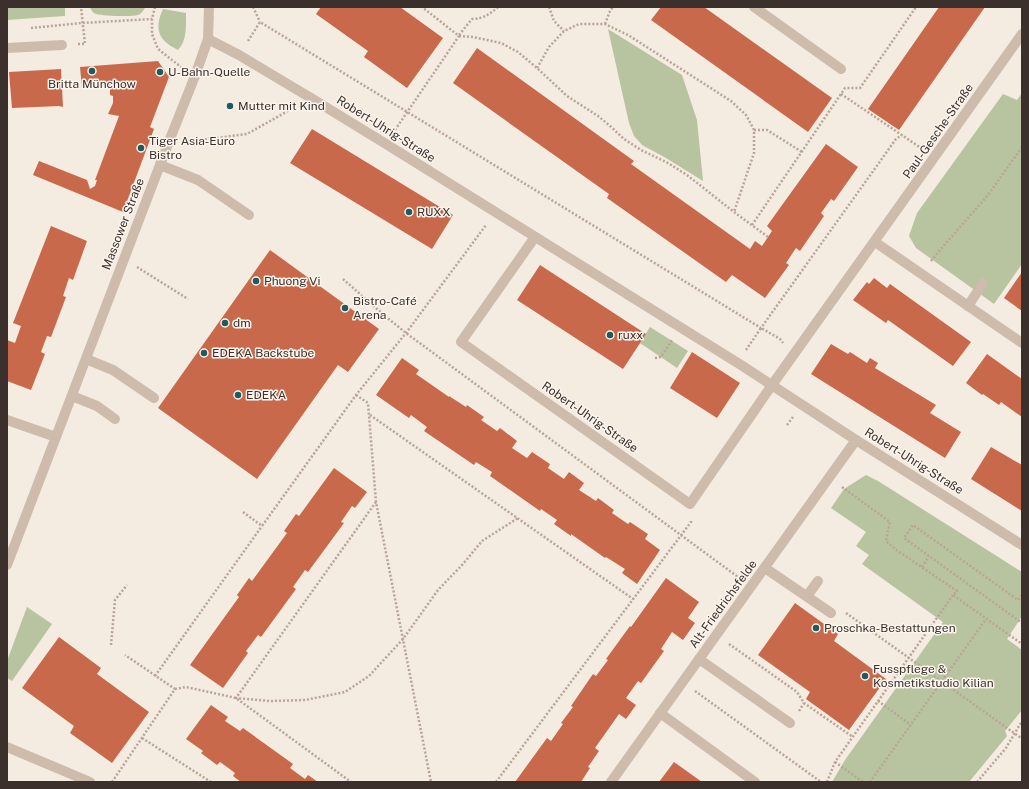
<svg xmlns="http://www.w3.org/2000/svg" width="1029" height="789" viewBox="0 0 1029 789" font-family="'Public Sans',sans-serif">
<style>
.green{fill:#b8c4a0}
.building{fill:#c8694b}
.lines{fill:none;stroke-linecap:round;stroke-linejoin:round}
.path{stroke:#b9a596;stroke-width:2.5;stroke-dasharray:2 2;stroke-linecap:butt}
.lane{stroke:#cdbbac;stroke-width:10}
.street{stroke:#cdbbac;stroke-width:10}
.poi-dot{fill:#1f5a5e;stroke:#fbf5ee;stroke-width:1.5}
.labels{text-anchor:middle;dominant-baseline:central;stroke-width:3;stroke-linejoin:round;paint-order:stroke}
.poi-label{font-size:12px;fill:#3b302b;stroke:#fbf5ee;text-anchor:start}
.street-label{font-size:12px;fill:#3b302b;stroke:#fbf5ee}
</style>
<rect width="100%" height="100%" fill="#f4ebe1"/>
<g class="green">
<path d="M7 7H65V16L7 20Z"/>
<path d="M90 7H145V8C143 11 141 14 138 15 131 17 103 16 96 14 93 13 91 10 90 7Z"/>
<path d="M163 9 186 13C186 26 187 41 178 50 158 40 154 29 163 9Z"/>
<path d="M608 29 682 75 697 120 703 181 666 158 642 145 634 136 629 123Z"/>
<path d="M1022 93V264L994 304 916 248 909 236 917 213 1003 94 1017 100Z"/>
<path d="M650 327 688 351 677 368 640 343Z"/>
<path d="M866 475 878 481 1022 572V616L1007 639 1022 650V710L1005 731 1007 736 969 782H832L845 760 943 622 862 564 869 555 856 546 866 532 831 508 844 489Z"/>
<path d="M27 607 52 624 12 681 7 678V661Z"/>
</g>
<g class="building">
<path d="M321 7H400L443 38 407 88 364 57 368 51 316 14Z"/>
<path d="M661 7H704L832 98 808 132 651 20Z"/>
<path d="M939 7H985L899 130 868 109Z"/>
<path d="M477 48 634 161 631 164 750 249 755 241 762 246 772 231 767 226 826 144 858 167 834 201 831 199 821 213 824 216 800 251 796 248 786 263 789 265 765 298 732 275 726 282 607 198 609 194 453 83Z"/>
<path d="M158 61 169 77 150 127 154 129 123 212 33 175 39 161 87 180 90 189 95 186 97 180H95L119 116 108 114 113 103V96L110 95V87L82 88 80 67Z"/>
<path d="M61 69 63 107 59 106 12 108 9 72Z"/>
<path d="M312 129 453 215 432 249 290 163Z"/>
<path d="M51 226 87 241 73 280 69 278 63 296 66 297 51 337 47 336 41 352 45 354 31 390 7 381V340L15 343 21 326 13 323Z"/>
<path d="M270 250 379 329 348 372 338 365 257 479 158 408Z"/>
<path d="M540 265 646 334 623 369 517 300Z"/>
<path d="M1022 272V311L1004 298Z"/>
<path d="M874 278 887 288 890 284 971 342 953 366 888 320 886 323 853 300 867 282 869 284Z"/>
<path d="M831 344 848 354 850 352 867 363 870 358 878 363 875 368 936 405 930 413 961 432 945 458 811 374Z"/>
<path d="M692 352 740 383 717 418 670 388Z"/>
<path d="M987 354 1022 379V417L1001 402 999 405 983 394 982 395 966 383Z"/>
<path d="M402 358 419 370 416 374 449 397V396L466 407 467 405 484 417 481 420 497 431 500 428 517 441 512 448 527 458 532 452 550 464 548 468 564 479 569 472 584 483 579 490 596 501 598 498 614 510 612 513 628 524 630 522 648 534 645 539 660 550 637 584 622 573 625 569 606 557 605 558 571 534V536L554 524 557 520 541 509 540 511 490 476 492 472 476 462 474 465 424 431 427 427 411 415 409 418 376 395Z"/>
<path d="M991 447 1022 465V511L971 479Z"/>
<path d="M334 468 367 492 355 508 352 506 341 522 344 523 308 572 305 570 293 587 296 589 261 637 258 635 246 651 248 653 223 688 190 665 239 597 237 595 249 578 252 581 287 533 284 531 296 514 299 516Z"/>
<path d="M666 578 699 602 688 618 695 623 683 640 672 632 661 649 664 651 641 683 638 681 626 698 636 705 626 719 619 714 595 748 599 751 588 767 590 768 581 782H574L572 781 571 782H515L547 738 551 741 563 724 561 723 573 707 571 706 593 674 596 676 608 660 606 659 630 626 631 627Z"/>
<path d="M795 603 838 634 834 641 886 679 849 730 806 699 810 692 758 655Z"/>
<path d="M59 637 101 668 97 674 149 712 112 763 70 733 74 726 22 688Z"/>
<path d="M211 705 228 717 225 721 240 731 243 728 293 764 290 768 305 779 308 775 318 782H241L233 776 235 773 227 767 220 762 217 765 201 753 203 751 186 739Z"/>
<path d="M674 762 702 782H659Z"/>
</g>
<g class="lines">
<g class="path">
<path d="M155 7 152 19V34L158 49 181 67"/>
<path d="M253 7 260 22"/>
<path d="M549 7 554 21 564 31"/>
<path d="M605 24 610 11 613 7"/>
<path d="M31 28 82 23 152 19"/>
<path d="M459 35 472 19C483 19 490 14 498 7"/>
<path d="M459 36 473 37 501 43 518 52 537 68 567 96 598 116 609 125 624 139 641 150 668 163 687 175 734 212 768 237"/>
<path d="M248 41 260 22 761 328 896 139 902 135"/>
<path d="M78 44H85L81 7"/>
<path d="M537 68 549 47 564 31 579 24H605L628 35 731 101 746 115 754 130V153L734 212"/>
<path d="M841 94 921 148"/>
<path d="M395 130 459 36 422 7"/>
<path d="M754 130H767L802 152"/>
<path d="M185 142 247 134 295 107"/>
<path d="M752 225 845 88H860L916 7"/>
<path d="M931 261 940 250 988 195 1022 147"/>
<path d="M137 267 188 299"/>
<path d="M343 279 385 316 406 333 738 577"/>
<path d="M746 350 761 328 780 339 783 343"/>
<path d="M655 358 661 357 672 340"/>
<path d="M356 395 368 403 376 502 431 782"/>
<path d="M370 415 633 599"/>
<path d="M787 425 793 417"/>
<path d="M842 487 890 522 886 541 895 549 957 591 953 595 1022 644"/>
<path d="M376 502 236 698 270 701 305 700 345 692 369 676 403 639 438 590 463 564 482 541 518 518"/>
<path d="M243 512 262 526 356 395 406 333 486 225"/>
<path d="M922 567 929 556"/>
<path d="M1022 595 1018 600 913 525 904 538 1022 623"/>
<path d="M846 613 1021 738"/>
<path d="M729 644 797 692 804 703 853 737"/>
<path d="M111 645 115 600 127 585"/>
<path d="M155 676 262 526"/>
<path d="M175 689 186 687 236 698 351 782"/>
<path d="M695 691 821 782"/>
<path d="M878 701 911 725"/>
<path d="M799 711 804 703"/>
<path d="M142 738 211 782"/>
<path d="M835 762 863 782"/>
<path d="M112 782 175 689 125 655"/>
<path d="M496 782 691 522V519"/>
<path d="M827 782 835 762 953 595"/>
<path d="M870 782 986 619"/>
<path d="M977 782 1006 748 1022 721"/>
</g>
<g class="lane">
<path d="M754 7 841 69"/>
<path d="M160 165 198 180 249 215"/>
<path d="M535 237 461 342 690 504 772 385"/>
<path d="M968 306 983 283"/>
<path d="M86 359 113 370 154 398"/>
<path d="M72 396 97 406 115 419"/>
<path d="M7 420 56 437"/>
<path d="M765 568 831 613"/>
<path d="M807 596 818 581"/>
<path d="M699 659 790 723"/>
<path d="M660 713 755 782"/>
</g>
<g class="street">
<path d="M209 7 208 39 239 55 311 98 386 144 741 365 856 440 1022 545"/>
<path d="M7 48 62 45"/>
<path d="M875 242 1022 343"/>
<path d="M772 385 1022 34"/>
<path d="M7 565 168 144 195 76 208 39"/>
<path d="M7 747 90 782"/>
<path d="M611 782 856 440"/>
</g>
</g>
<g class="poi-dot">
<circle cx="92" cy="71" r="4"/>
<circle cx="160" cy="72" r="4"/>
<circle cx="230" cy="106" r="4"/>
<circle cx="141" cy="148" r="4"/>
<circle cx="409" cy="212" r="4"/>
<circle cx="256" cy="281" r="4"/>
<circle cx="345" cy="308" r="4"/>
<circle cx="225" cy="323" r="4"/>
<circle cx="610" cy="335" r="4"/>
<circle cx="204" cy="353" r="4"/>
<circle cx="238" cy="395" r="4"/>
<circle cx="816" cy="628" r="4"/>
<circle cx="865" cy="676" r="4"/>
</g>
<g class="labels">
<g class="poi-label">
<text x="168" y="72">U-Bahn-Quelle</text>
<text x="92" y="84" text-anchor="middle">Britta Münchow</text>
<text x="238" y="106">Mutter mit Kind</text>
<text x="149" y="141">Tiger Asia-Euro<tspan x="149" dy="14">Bistro</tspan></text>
<text x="417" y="212">RUXX</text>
<text x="264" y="281">Phuong Vi</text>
<text x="353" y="301">Bistro-Café<tspan x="353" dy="14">Arena</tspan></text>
<text x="233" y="323">dm</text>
<text x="618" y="335">ruxx</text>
<text x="212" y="353">EDEKA Backstube</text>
<text x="246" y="395">EDEKA</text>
<text x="824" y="628">Proschka-Bestattungen</text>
<text x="873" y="669">Fusspflege &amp;<tspan x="873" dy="14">Kosmetikstudio Kilian</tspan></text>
</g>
<g class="street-label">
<text transform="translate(386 129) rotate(32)">Robert-Uhrig-Straße</text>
<text transform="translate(938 131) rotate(-55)">Paul-Gesche-Straße</text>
<text transform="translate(123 224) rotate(-69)">Massower Straße</text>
<text transform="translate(590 417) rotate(35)">Robert-Uhrig-Straße</text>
<text transform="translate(914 461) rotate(32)">Robert-Uhrig-Straße</text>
<text transform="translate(723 604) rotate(-54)">Alt-Friedrichsfelde</text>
</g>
</g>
<rect width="1029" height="789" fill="none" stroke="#3b302b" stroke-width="16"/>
</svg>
